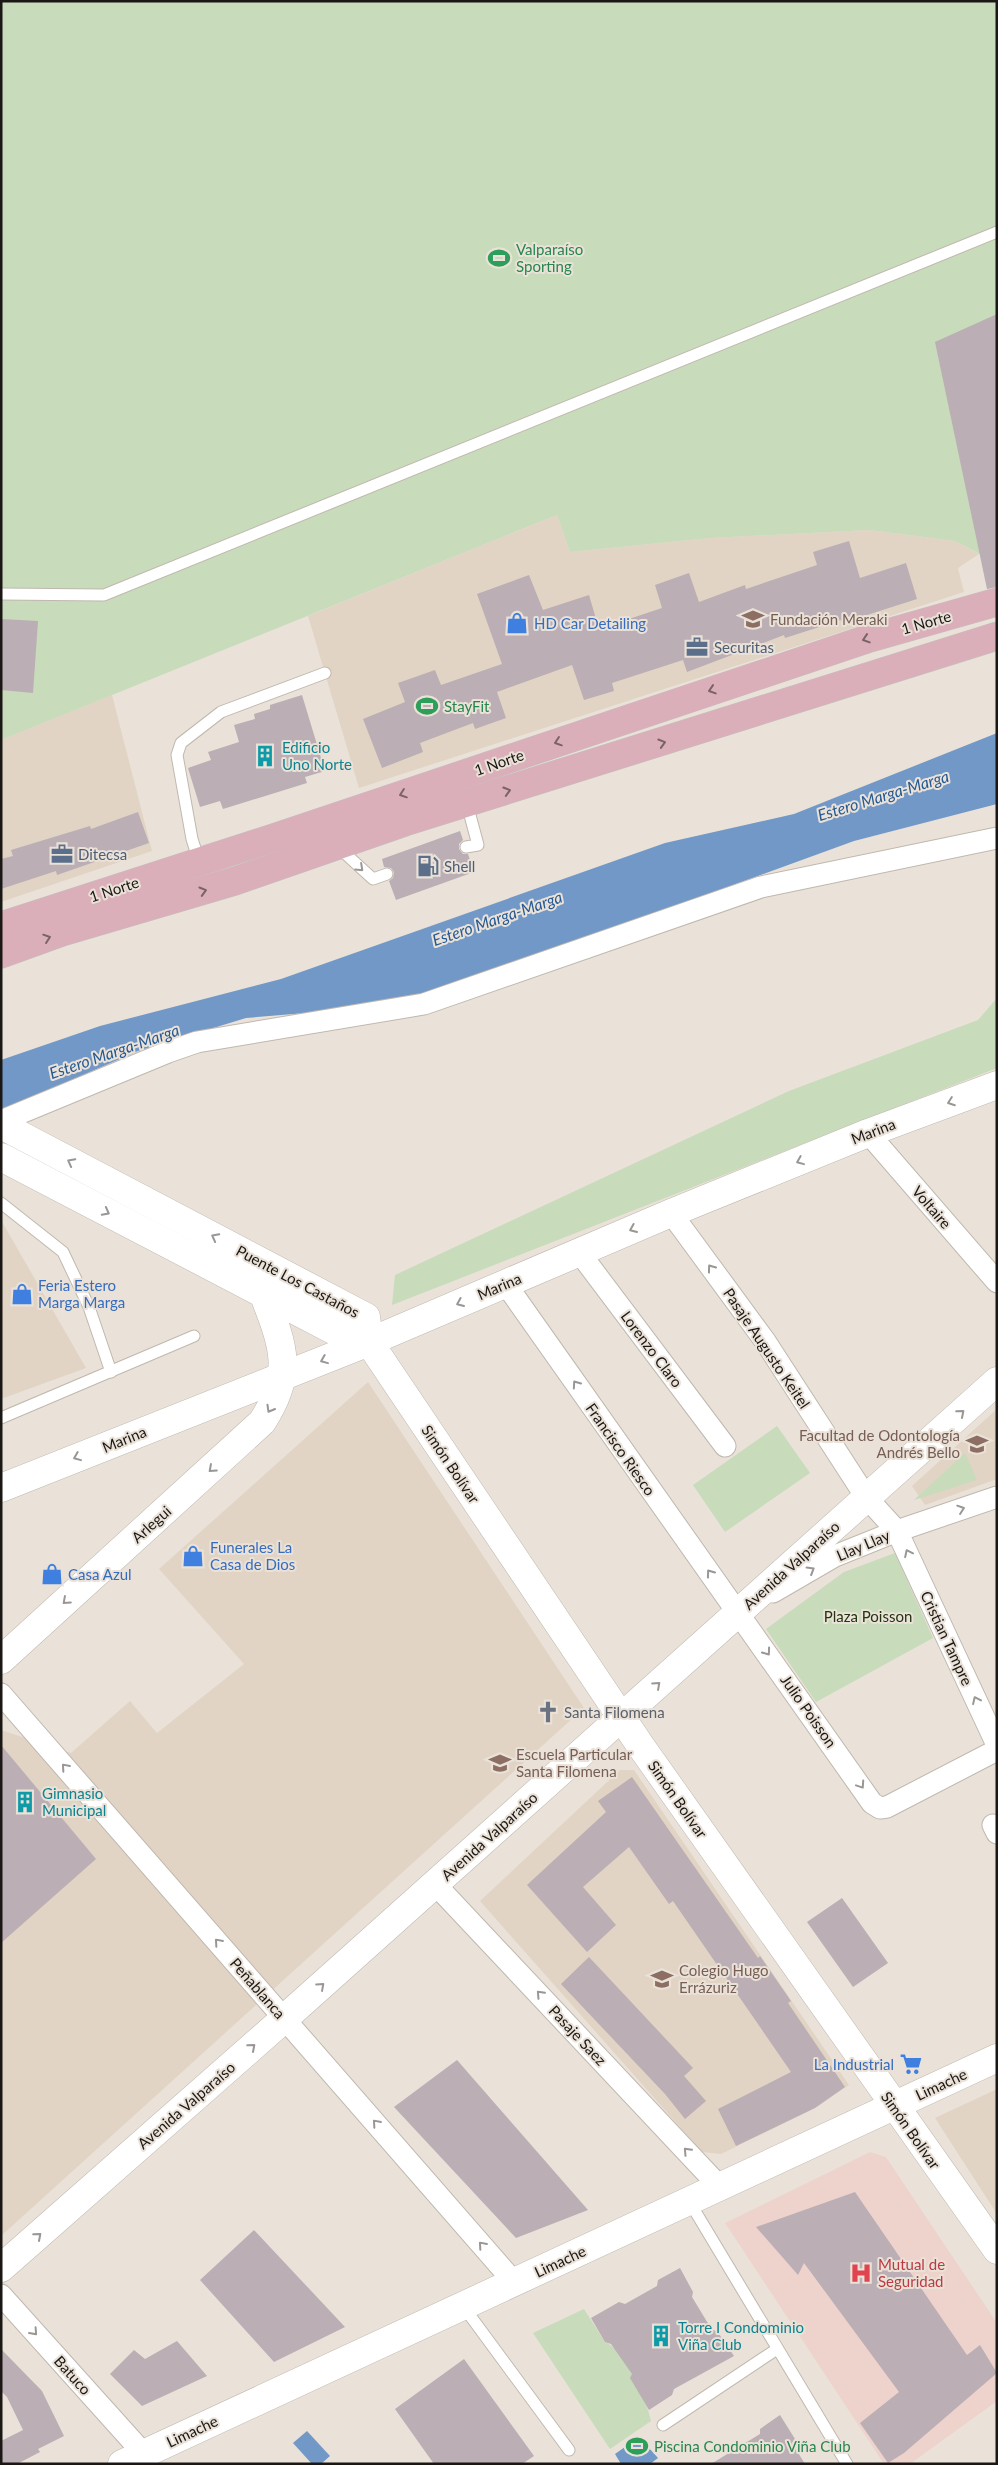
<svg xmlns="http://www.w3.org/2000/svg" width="998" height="2465" viewBox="0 0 998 2465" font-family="Lato,sans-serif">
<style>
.built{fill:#e1d4c4}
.medical{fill:#edd3cc}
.green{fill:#c8dbba}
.water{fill:#7198c6}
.building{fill:#bbaeb4}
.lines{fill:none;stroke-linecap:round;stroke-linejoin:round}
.lane-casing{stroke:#bfb8ae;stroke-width:13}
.street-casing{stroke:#bfb8ae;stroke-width:23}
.secondary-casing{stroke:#bfb8ae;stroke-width:29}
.primary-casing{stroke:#c3c3c2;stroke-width:29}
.lane{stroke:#fff;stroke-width:11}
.street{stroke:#fff;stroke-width:21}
.secondary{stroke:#fff;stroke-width:28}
.primary{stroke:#dbafb9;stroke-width:28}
.oneway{stroke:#7a6366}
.oneway2{stroke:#989795}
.labels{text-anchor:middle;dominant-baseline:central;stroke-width:4;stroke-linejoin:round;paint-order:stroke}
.leisure-label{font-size:15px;fill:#27864d;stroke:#eae2d8;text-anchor:start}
.education-label{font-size:15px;fill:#785e54;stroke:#eae2d8;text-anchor:start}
.street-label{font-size:15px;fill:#1a1714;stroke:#eae2d8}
.shop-label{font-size:15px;fill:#366cbe;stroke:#eae2d8;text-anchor:start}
.service-label{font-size:15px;fill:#4e5e75;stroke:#eae2d8;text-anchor:start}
.culture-label{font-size:15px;fill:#0d838f;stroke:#eae2d8;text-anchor:start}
.park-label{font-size:15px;fill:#21350e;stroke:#eae2d8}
.worship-label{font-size:15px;fill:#5b616d;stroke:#eae2d8;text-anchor:start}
.health-label{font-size:15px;fill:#be3a42;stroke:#eae2d8;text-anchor:start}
.water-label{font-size:16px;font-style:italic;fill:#255993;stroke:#eae2d8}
</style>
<rect width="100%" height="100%" fill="#eae2d8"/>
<g class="built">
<path d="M557 515 570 552 710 538 869 530 955 541 979 554 958 568 964 592 359 788 308 616Z"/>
<path d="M112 695 152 851 1 902V740Z"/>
<path d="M1 1220 86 1368 1 1399Z"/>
<path d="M368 1382 584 1708 1 2236V1730L71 1753 130 1701 157 1733 244 1664 159 1569Z"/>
<path d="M997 1409V1479L925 1505 912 1486Z"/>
<path d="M620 1770H634L849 2085 815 2108 721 2154 702 2152 480 1901Z"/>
<path d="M997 2089V2214L935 2118Z"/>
</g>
<path class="medical" d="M870 2152 886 2157 997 2323V2401L910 2464H884L725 2223Z"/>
<g class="green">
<path d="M1 1H997V563L955 541 869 530 710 538 570 552 557 515 1 740Z"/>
<path d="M997 998V1068L392 1305 395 1275 789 1091 978 1020Z"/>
<path d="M777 1426 810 1473 725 1532 693 1485Z"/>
<path d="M965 1453 977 1480 914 1500Z"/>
<path d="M895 1553 933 1638 816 1702 766 1629 844 1572Z"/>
<path d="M584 2309 605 2342C623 2348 648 2402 651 2421L610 2449 533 2333Z"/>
</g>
<g class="water">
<path d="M997 733V804L854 841 402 1005 246 1018 138 1051 1 1111V1060L100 1026 281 979 665 843 794 814Z"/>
<path d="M307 2431 330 2456 321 2464H312L293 2443Z"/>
<path d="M639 2437 658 2458 650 2464H621L615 2454Z"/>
</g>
<g class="building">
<path d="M997 314V587L987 589 935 342Z"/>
<path d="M849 541 860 578 906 563 917 599 842 623 841 620 785 638 784 635 687 672 683 660 612 683 614 691 584 700 572 665 497 692 506 718 475 729 473 723 420 743 423 752 382 768 363 719 405 702 398 683 435 670 441 685 502 664 477 594 529 575 543 610 589 595 599 629 662 608 655 585 689 573 699 602 745 585 746 589 817 565 813 552Z"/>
<path d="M1 619 38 621 33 693 1 690Z"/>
<path d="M302 695 325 771 305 777 307 783 223 809 220 801 200 807 188 768 211 760 208 752 239 742 234 725 255 719 254 714 270 709V705Z"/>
<path d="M138 812 149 843 57 875 56 871 1 889V859L13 856 11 850 90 826 91 829Z"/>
<path d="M460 831 463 840 459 844V849L463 854H468L474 872 396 900 389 881 393 878 394 872 391 868 384 867 382 859Z"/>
<path d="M1 1745 96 1859 1 1943Z"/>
<path d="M632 1777 758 1958 760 1956 791 2001 788 2003 845 2087 815 2108 736 2146 718 2109 791 2072 673 1901 669 1904 629 1847 583 1887 616 1925 587 1952 527 1885 606 1812 598 1801Z"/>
<path d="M842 1898 888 1963 853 1987 807 1922Z"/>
<path d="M589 1957 693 2068 684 2076 706 2101 685 2119 665 2094 561 1984Z"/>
<path d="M457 2060 588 2210 516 2238 394 2107Z"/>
<path d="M855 2192 967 2355 980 2345 997 2373 904 2453 888 2463 860 2423 899 2392 804 2263 798 2275 756 2227Z"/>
<path d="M254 2230 345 2327 274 2362 200 2280Z"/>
<path d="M680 2268 693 2292 692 2297 712 2330 717 2331 734 2356 674 2389 672 2395 649 2410 630 2378 632 2374 611 2344 605 2342 591 2318 619 2302 625 2304 657 2286 658 2280Z"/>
<path d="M177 2341 207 2376 142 2406 110 2374 134 2350 145 2359Z"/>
<path d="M1 2349 42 2391 64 2436 38 2449 40 2452 17 2464H1V2441L23 2430 7 2397 1 2391Z"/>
<path d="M464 2359 534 2456 522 2464H434L395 2409Z"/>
<path d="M780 2415 795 2439 792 2443 805 2464H711L760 2434V2429Z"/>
</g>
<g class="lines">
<g class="lane-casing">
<g id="lane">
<path d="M1 594 104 595 997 232"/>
<path d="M338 847 373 879 387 874"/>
<path d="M466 847 478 845 467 804"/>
<path d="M199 861 192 839 177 755 181 743 221 712 325 673"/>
<path d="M1 1203 63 1252 89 1307 111 1372"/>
<path d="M1 1418 194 1336"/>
<path d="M689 2201 847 2464"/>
<path d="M463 2306 569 2450"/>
<path d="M663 2425 777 2349"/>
</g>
</g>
<g class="street-casing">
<g id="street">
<path d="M1 1121 168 1052 197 1042 424 1004 761 887 997 838"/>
<path d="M868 1133 997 1282"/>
<path d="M671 1213 765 1341 866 1497 897 1531 997 1745"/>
<path d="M579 1252 725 1446"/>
<path d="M505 1283 872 1803 880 1808 887 1807 997 1750"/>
<path d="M773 1592 835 1556 897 1531 997 1497"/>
<path d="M1 1694 514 2282"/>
<path d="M993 1825 997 1833"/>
<path d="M435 1884 720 2187"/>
<path d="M1 2295 144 2454"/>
</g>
</g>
<g class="secondary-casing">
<g id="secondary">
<path d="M1 1125 366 1317 369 1342 640 1745 997 2250"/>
<path d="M1 1157 335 1331 369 1342"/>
<path d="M1 1488 369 1342 671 1213 868 1133 997 1085"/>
<path d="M1 1660 262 1422C295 1372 283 1345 263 1293"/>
<path d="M1 2268 285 2018 997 1381"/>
<path d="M122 2464 997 2058"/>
</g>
</g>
<g class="primary-casing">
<g id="primary">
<path d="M1 926 273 838 870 638 997 602"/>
<path d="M1 954 62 932 235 881 405 822 997 636"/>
</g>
</g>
<use href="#lane" class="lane"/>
<use href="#street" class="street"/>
<use href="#secondary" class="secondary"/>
<use href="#primary" class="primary"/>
</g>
<defs><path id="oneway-chevron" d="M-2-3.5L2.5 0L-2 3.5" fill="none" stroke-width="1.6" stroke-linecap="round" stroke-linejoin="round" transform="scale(1.25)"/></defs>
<g class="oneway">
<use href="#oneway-chevron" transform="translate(866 639) rotate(162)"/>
<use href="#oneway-chevron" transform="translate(712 690) rotate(162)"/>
<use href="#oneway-chevron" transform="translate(558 742) rotate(161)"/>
<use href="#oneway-chevron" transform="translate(662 743) rotate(-17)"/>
<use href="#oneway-chevron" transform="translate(507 791) rotate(-17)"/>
<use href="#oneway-chevron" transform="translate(403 794) rotate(161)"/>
<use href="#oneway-chevron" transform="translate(203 891) rotate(-16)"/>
<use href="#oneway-chevron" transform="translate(47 938) rotate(-19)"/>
</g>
<g class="oneway2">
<use href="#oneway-chevron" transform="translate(360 868) rotate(43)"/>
<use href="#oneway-chevron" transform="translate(951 1102) rotate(160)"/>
<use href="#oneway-chevron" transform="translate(800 1161) rotate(158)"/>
<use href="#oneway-chevron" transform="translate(71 1162) rotate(-152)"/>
<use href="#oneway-chevron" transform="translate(106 1212) rotate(28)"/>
<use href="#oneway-chevron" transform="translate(633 1229) rotate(157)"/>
<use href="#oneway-chevron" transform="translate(215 1237) rotate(-152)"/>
<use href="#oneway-chevron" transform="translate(711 1268) rotate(-126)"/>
<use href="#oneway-chevron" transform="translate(460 1303) rotate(157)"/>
<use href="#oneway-chevron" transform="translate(324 1360) rotate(158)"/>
<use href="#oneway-chevron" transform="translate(576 1384) rotate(-125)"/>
<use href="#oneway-chevron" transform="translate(270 1409) rotate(120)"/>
<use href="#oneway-chevron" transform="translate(961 1413) rotate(-41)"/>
<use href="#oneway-chevron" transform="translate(77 1457) rotate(158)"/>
<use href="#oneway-chevron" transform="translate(212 1469) rotate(138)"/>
<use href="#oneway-chevron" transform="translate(961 1509) rotate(-19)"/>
<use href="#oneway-chevron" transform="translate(908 1553) rotate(-116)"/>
<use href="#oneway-chevron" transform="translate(811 1570) rotate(-31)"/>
<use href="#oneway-chevron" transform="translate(710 1573) rotate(-126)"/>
<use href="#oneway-chevron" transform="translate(66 1601) rotate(138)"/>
<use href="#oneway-chevron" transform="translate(767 1652) rotate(54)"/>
<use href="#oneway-chevron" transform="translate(657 1685) rotate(-42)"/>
<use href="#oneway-chevron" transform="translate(976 1700) rotate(-115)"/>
<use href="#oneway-chevron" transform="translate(65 1767) rotate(-131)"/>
<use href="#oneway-chevron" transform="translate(861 1785) rotate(56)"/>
<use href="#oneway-chevron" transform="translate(218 1942) rotate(-131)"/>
<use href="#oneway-chevron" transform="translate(321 1986) rotate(-42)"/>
<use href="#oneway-chevron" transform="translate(540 1994) rotate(-133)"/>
<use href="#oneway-chevron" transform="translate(252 2047) rotate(-41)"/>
<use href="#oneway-chevron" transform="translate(376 2123) rotate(-131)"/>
<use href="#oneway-chevron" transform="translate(687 2151) rotate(-133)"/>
<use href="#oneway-chevron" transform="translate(38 2236) rotate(-41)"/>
<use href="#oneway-chevron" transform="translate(482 2245) rotate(-131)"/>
<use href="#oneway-chevron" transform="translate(34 2332) rotate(48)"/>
</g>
<defs>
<g id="stadium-bare" transform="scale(1.725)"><path d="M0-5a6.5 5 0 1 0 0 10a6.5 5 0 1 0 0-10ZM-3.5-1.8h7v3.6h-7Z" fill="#2e9e5b" stroke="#eae2d8" stroke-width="2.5" paint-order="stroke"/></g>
<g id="school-bare" transform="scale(1.725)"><path d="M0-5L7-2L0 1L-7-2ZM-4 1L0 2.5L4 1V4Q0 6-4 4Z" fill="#8d6e63" stroke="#eae2d8" stroke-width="2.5" paint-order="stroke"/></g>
<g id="shop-bare" transform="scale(1.725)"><path d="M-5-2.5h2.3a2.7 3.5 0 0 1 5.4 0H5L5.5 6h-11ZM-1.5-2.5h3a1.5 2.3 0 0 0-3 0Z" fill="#3f7fe0" stroke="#eae2d8" stroke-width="2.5" paint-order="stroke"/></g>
<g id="office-bare" transform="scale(1.725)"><path d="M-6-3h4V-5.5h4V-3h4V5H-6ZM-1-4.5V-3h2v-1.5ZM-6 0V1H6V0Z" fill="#5c6f8a" stroke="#eae2d8" stroke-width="2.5" paint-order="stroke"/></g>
<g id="building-bare" transform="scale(1.725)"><path d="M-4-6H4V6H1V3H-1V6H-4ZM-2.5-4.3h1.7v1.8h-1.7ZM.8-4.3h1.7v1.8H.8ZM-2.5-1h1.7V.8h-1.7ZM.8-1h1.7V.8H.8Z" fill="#0f9aa8" stroke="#eae2d8" stroke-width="2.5" paint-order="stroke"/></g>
<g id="fuel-bare" transform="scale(1.725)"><path d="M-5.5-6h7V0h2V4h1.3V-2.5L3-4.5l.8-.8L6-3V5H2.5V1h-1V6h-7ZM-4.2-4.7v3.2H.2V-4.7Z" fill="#5c6f8a" stroke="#eae2d8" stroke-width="2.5" paint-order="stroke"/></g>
<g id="university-bare" transform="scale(1.725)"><path d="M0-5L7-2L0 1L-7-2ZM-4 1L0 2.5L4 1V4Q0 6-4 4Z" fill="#8d6e63" stroke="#eae2d8" stroke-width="2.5" paint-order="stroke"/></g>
<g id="church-bare" transform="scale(1.725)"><path d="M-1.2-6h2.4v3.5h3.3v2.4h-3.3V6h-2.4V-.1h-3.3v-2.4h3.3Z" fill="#6b7280" stroke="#eae2d8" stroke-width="2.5" paint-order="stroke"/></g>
<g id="supermarket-bare" transform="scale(1.725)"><path d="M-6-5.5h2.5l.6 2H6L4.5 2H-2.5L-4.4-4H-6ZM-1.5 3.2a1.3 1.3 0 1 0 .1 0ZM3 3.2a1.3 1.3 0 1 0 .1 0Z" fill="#3f7fe0" stroke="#eae2d8" stroke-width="2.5" paint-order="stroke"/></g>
<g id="hospital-bare" transform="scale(1.725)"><path d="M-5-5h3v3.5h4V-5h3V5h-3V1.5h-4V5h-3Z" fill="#e0444e" stroke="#eae2d8" stroke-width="2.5" paint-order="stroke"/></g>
</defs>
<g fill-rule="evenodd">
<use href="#stadium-bare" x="499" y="258"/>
<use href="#school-bare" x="753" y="619"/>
<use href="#shop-bare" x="517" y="623"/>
<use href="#office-bare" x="697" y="647"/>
<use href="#stadium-bare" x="427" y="706"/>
<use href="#building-bare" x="265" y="756"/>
<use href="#office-bare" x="62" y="854"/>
<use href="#fuel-bare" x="428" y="866"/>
<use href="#shop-bare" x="22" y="1294"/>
<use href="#university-bare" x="977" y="1444"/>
<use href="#shop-bare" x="193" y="1556"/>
<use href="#shop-bare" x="52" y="1574"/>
<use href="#church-bare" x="548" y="1712"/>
<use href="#school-bare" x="500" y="1763"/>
<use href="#building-bare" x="25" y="1802"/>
<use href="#school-bare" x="662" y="1979"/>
<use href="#supermarket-bare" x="911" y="2064"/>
<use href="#hospital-bare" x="861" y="2273"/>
<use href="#building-bare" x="661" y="2336"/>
<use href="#stadium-bare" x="637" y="2446"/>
</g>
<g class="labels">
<g class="leisure-label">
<text x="516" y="249">Valparaíso<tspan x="516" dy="17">Sporting</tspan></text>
<text x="444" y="706">StayFit</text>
<text x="654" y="2446">Piscina Condominio Viña Club</text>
</g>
<g class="education-label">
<text x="770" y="619">Fundación Meraki</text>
<text x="960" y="1435" text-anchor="end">Facultad de Odontología<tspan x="960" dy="17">Andrés Bello</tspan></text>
<text x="516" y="1754">Escuela Particular<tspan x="516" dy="17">Santa Filomena</tspan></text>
<text x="679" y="1970">Colegio Hugo<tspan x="679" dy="17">Errázuriz</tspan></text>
</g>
<g class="street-label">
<text transform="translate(926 622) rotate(-16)">1 Norte</text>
<text transform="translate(499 762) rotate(-19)">1 Norte</text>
<text transform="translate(114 889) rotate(-18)">1 Norte</text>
<text transform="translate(873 1131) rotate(-21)">Marina</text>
<text transform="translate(932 1207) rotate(49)">Voltaire</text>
<text transform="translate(298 1281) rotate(28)">Puente Los Castaños</text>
<text transform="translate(499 1286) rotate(-23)">Marina</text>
<text transform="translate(767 1348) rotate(56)">Pasaje Augusto Keitel</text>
<text transform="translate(652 1349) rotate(53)">Lorenzo Claro</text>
<text transform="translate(124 1439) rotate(-22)">Marina</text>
<text transform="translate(621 1449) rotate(55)">Francisco Riesco</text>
<text transform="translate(451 1464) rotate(56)">Simón Bolívar</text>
<text transform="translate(151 1524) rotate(-42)">Arlegui</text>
<text transform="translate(863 1545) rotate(-23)">Llay Llay</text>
<text transform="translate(791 1565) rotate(-42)">Avenida Valparaíso</text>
<text transform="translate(947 1638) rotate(65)">Cristian Tampre</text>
<text transform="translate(809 1711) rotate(55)">Julio Poisson</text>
<text transform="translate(678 1799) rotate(55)">Simón Bolívar</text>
<text transform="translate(489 1836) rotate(-42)">Avenida Valparaíso</text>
<text transform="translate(258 1988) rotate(49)">Peñablanca</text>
<text transform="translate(578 2035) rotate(47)">Pasaje Saez</text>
<text transform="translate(941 2084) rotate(-25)">Limache</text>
<text transform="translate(186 2105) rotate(-41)">Avenida Valparaíso</text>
<text transform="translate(911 2130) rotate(55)">Simón Bolívar</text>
<text transform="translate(560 2261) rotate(-25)">Limache</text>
<text transform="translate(73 2375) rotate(48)">Batuco</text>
<text transform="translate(192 2431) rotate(-25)">Limache</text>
</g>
<g class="shop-label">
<text x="534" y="623">HD Car Detailing</text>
<text x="38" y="1285">Feria Estero<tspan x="38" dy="17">Marga Marga</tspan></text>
<text x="210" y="1547">Funerales La<tspan x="210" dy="17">Casa de Dios</tspan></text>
<text x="68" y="1574">Casa Azul</text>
<text x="894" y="2064" text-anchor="end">La Industrial</text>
</g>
<g class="service-label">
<text x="714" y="647">Securitas</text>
<text x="78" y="854">Ditecsa</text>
<text x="444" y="866">Shell</text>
</g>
<g class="culture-label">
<text x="282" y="747">Edificio<tspan x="282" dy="17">Uno Norte</tspan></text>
<text x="42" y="1793">Gimnasio<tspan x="42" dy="17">Municipal</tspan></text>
<text x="678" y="2327">Torre I Condominio<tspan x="678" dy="17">Viña Club</tspan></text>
</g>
<g class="park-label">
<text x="868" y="1616">Plaza Poisson</text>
</g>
<g class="worship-label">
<text x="564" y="1712">Santa Filomena</text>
</g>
<g class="health-label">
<text x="878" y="2264">Mutual de<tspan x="878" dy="17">Seguridad</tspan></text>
</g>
<g class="water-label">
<text transform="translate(883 795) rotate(-17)">Estero Marga-Marga</text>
<text transform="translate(497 918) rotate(-19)">Estero Marga-Marga</text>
<text transform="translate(114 1051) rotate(-19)">Estero Marga-Marga</text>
</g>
</g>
<rect width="998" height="2465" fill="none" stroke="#1a1714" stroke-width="5"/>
</svg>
